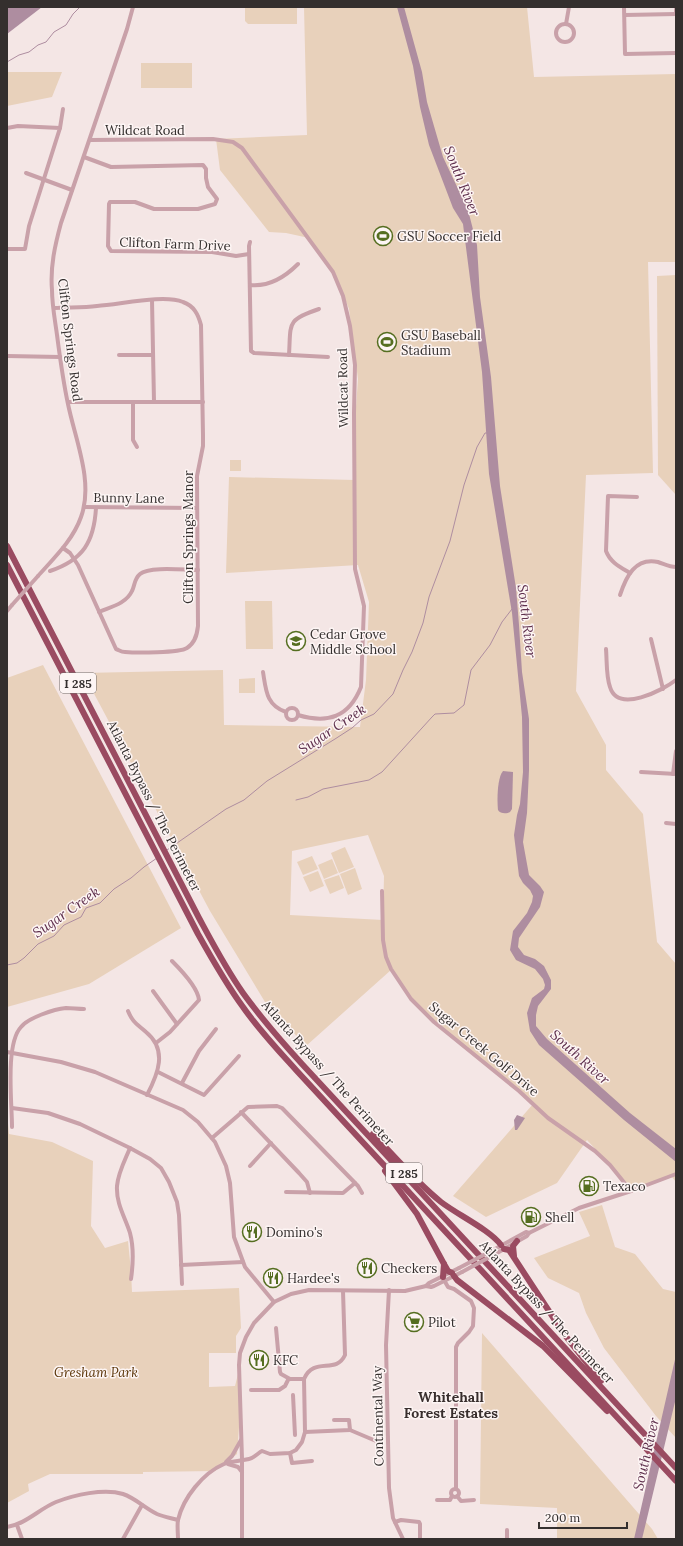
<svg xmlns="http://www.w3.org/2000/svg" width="683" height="1546" viewBox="0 0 683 1546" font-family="Lora,serif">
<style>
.green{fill:#e8d1bb;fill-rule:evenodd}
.water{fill:#ae8da0}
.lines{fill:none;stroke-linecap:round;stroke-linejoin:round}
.stream{stroke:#ae8da0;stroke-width:1}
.minor{stroke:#c9a1a9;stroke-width:4}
.highway{stroke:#9a4b61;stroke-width:6}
.minor-bridge{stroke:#c9a1a9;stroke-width:4}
.labels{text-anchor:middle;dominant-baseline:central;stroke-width:3;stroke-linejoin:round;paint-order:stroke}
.shield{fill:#fdf5f4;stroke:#706a69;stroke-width:1}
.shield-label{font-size:12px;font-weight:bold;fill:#342f2e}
.street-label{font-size:13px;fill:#342f2e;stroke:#fdf5f4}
.poi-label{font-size:13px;fill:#342f2e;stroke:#fdf5f4;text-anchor:start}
.park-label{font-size:13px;font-style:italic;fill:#5c3609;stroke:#fdf5f4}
.water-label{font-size:14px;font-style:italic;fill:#5f304d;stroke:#fdf5f4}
.neighbourhood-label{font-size:14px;font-weight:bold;fill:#382e2d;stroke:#fdf5f4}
</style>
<rect width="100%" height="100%" fill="#f4e6e5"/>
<g class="green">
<path d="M245 7H297V24H248L245 21Z"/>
<path d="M304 7H527L534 77 676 74V262H648L653 473 586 475 576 691 606 745V770L643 814 657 942 676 964V1182L672 1177 634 1191 587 1140 557 1183 486 1217 453 1196 533 1104 430 1018 406 991 391 970 306 1046 265 1002 210 911 83 673 223 670 224 725 360 727 366 680 369 602 358 565 226 573 229 477 355 480 354 435 358 379 349 309 336 276 309 238 286 233 269 232 220 170 216 139 307 135ZM368 835 384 876 383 920 290 915 292 851Z"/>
<rect x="141" y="63" width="51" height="25"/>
<path d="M7 72H62L52 97 7 106Z"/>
<path d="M676 275V495L658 475 657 276Z"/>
<rect x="230" y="460" width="11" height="11"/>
<path d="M245 601H272L273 649H246Z"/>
<path d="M43 665 181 928 89 984 7 1007V678Z"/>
<path d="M255 678V693H239V679Z"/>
<path d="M345 847 354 867 339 873 331 853Z"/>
<path d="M312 856 318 869 303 875 297 862Z"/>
<path d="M332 859 338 873 324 879 318 865Z"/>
<path d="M355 868 362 889 348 895 340 874Z"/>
<path d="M318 871 324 886 310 892 303 877Z"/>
<path d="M339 875 344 888 330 894 324 880Z"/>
<path d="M7 1112 9 1134 52 1142 93 1161 91 1226 105 1248 128 1241 131 1271 132 1292 239 1288 241 1328 236 1336V1353H209V1387L235 1386 238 1374 240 1414 237 1454 215 1471 143 1472V1474H50L28 1484 29 1491 7 1503Z"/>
<path d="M602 1205 615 1247 635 1254 663 1289 676 1292V1438L656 1416 604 1348 586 1313 579 1293 548 1278 534 1258 590 1236 579 1212Z"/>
<path d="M482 1333 652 1529 658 1539H557V1508L480 1504Z"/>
</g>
<g class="water">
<path d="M7 7H42L7 34Z"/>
<path d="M397 7H404L422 72 427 102 443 157 468 210 477 245 480 297 491 377 500 486 516 588 519 625 522 672 529 719V770L527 813 523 842 529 875 540 886 544 892 540 907 519 938 518 947 524 955 535 959 544 966 551 980V989L538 1006 536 1015V1026L547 1039 630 1113 676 1149V1162L624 1120 539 1045 530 1031 527 1013 532 998 544 989 545 985 543 979 535 969 516 960 510 950 513 931 527 913 532 902 533 896 530 890 523 883 519 876 514 835 517 815 520 804 523 772 522 717 512 613 489 474 482 372 464 232 463 224 453 208 429 145 420 107 413 66Z"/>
<path d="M503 771 513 772 512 809 510 812C507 814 500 814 498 810 497 801 497 778 503 771Z"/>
<path d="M517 1115 525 1118 517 1130H515L514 1120Z"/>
<path d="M676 1355V1398L674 1406 642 1539H634Z"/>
</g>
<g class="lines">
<g class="stream">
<path d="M7 62 19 55 29 52 38 45 46 42 54 32 66 25 73 14 80 7"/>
<path d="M296 800 308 797 323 789 369 780 382 772 432 717 435 714 454 713 464 705 471 670 490 645 502 622 512 609"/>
<path d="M167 850 226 809 244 800 267 781 335 739 352 728 361 720 374 714 393 694 403 670 412 652 423 623 429 597 450 541 464 485 477 447 485 433H487"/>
<path d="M7 965 17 963 24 958 38 944 54 936 64 925 81 917 86 908 100 903 114 889 131 878 144 867 157 858"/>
</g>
<g class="minor">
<path d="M624 7 625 54 676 53"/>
<path d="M676 14V7"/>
<path d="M625 15 676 14"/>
<path d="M566 24 569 7"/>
<circle cx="565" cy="33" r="9"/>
<path d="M7 128 18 126 60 128 29 226 25 249H7"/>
<path d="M60 128 63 109"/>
<path d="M90 140 213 139 233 142 242 148 333 272 343 296 350 326 355 365 354 413 355 569 364 606 361 687C349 717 328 724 298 715"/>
<path d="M84 157 111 167 203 165 206 169V178L208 187 217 199 215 204 198 209H154L135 202H110L109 204 108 246 111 251 212 252 236 256 249 254"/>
<path d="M26 173 72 190"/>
<path d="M250 242 249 246 251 351 254 353 328 357"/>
<path d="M250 285C269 287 285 277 298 264"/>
<path d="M152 300 154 402"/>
<path d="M54 308C68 307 83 308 97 306 119 305 163 294 183 302 194 306 198 314 201 325L203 435V446L197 476 198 626C197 635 195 643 187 648 179 653 136 653 125 652 121 652 119 650 116 649L78 565 70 553 63 548"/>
<path d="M119 355H153"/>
<path d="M289 355C291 323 286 320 319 309"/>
<path d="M7 356 60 357"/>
<path d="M68 402H203"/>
<path d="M133 402V440L137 447"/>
<path d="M84 507 197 508"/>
<path d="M50 571C83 560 94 542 96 508"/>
<path d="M630 573C620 567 610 562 606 551L608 496 637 497"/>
<path d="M38 576C54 558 73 540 81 517 94 482 75 439 68 404 63 381 60 358 57 335 55 320 52 305 52 290 50 267 55 245 61 223L127 29 133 7"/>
<path d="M620 595C626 577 635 557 658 562 664 564 670 567 676 567"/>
<path d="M7 611 12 605"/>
<path d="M99 612C110 607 126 604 132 591 135 585 134 579 140 574 149 566 185 570 198 570"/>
<path d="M651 639 663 689"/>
<path d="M606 649C607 661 606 676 610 687 618 714 663 690 676 680"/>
<path d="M263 672C266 690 266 705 286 712"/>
<circle cx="292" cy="714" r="6"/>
<path d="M641 772 676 774"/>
<path d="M673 774 676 751"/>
<path d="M666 823 676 824"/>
<path d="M382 891 383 940 386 957 391 969 411 999 434 1022 519 1091 548 1118 595 1151 610 1165 631 1191"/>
<path d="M153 991 177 1024"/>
<path d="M128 1011C133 1023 137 1024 146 1032 168 1050 158 1074 147 1095"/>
<path d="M156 1043 170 1032 199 1000C198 988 181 970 172 961"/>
<path d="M7 1052 61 1062 95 1072 183 1110 198 1122 215 1142 226 1166 230 1183 234 1237 245 1267 274 1302"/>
<path d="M158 1072 204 1095 239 1056"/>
<path d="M182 1083 199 1051 216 1029"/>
<path d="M12 1108 48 1113 80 1124 130 1148 150 1159 161 1168 169 1182 177 1202 179 1215 182 1284"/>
<path d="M241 1112 299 1173 307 1182 310 1193"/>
<path d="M12 1127C12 1103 5 1044 21 1027 28 1018 54 1009 66 1008 72 1008 78 1009 84 1009"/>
<path d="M212 1138 248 1107 277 1106 282 1108 358 1186 362 1193"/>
<path d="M130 1148C125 1160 118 1173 117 1186 116 1204 125 1217 130 1233 134 1248 133 1265 131 1279"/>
<path d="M250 1166 271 1143"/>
<path d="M286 1192 343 1193 355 1183"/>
<path d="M495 1249 526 1232 529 1233 579 1208 631 1191 676 1174"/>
<path d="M497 1253 527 1236 529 1233"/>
<path d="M181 1265 243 1262"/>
<path d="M444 1280 448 1287 454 1289 471 1301 474 1308 473 1326 469 1332 458 1343 456 1347V1489"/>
<path d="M426 1286 429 1283 459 1268"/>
<path d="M389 1290 386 1345 389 1488 393 1518 403 1539"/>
<path d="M276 1328 280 1372 281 1374 290 1379"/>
<path d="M251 1390H279L285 1386 288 1380 290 1379H304"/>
<path d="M293 1395 295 1435"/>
<path d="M350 1430 376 1441"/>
<path d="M305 1432 350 1430 349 1420H334"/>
<path d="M290 1453 292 1463 312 1461"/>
<path d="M226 1462 232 1456 241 1440"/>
<path d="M228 1464 238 1467 242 1472"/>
<circle cx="455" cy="1493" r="4"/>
<path d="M457 1496 461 1501 474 1500"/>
<path d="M437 1500H450L452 1496"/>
<path d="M395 1522 401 1520 419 1522 420 1524V1539"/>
<path d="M17 1525 22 1539"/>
<path d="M7 1527C26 1524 39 1509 56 1502 74 1495 104 1488 123 1494 135 1498 145 1508 157 1514 164 1517 171 1518 178 1520"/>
<path d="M507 1530V1539"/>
<path d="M123 1539 142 1505"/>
<path d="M178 1539C178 1533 177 1526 178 1520 183 1498 203 1473 224 1464 232 1461 241 1461 249 1459 254 1458 258 1453 262 1451L270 1454 290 1453 296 1450 302 1442 305 1432 304 1379C314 1356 336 1375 345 1355L343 1291"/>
<path d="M242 1539V1459L239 1365 240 1353 246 1337 254 1323 274 1302 291 1294 309 1290 405 1291 426 1286 431 1287 434 1286 462 1272"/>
</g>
<g class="highway">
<path d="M7 546 199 918C213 944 226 969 243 993 261 1018 281 1041 302 1064L676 1468"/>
<path d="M7 565 198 934C212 959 226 984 243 1007 259 1030 278 1050 296 1070L676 1481"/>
<path d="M373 1134C395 1157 416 1182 441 1202 458 1215 490 1230 501 1245"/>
<path d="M385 1171 417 1214 444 1264 448 1271 452 1273"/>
<path d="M504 1249 509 1250 564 1334 601 1381"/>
<path d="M514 1256 513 1246 517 1241"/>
<path d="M454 1276 457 1280 543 1346 607 1411"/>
<path d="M443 1277 444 1264"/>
</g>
<g class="minor-bridge">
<path d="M12 605 38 576"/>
<path d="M459 1268 495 1249"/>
<path d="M462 1272 497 1253"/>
</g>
</g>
<defs>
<g id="stadium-ring" transform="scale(1)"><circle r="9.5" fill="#fdf5f4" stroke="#556e20" stroke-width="1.5"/><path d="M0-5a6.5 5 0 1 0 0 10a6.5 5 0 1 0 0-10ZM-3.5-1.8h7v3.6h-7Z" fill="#556e20"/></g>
<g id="school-ring" transform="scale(1)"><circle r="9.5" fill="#fdf5f4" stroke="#556e20" stroke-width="1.5"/><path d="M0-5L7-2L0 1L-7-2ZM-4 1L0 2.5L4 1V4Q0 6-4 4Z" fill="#556e20"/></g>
<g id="fuel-ring" transform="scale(1)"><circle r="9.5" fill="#fdf5f4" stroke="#556e20" stroke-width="1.5"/><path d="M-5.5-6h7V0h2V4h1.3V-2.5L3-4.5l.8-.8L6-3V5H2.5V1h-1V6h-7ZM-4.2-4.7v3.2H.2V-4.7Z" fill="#556e20"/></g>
<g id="restaurant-ring" transform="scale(1)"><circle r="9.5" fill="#fdf5f4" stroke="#556e20" stroke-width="1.5"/><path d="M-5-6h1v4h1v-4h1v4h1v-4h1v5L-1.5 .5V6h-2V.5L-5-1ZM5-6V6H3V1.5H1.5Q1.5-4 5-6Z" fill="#556e20"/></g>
<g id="supermarket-ring" transform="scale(1)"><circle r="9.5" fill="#fdf5f4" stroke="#556e20" stroke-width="1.5"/><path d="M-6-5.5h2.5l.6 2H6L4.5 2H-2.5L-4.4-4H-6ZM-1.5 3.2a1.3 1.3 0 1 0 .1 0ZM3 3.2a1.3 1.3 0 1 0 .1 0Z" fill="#556e20"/></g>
</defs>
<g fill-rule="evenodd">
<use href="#stadium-ring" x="383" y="236"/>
<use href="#stadium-ring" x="387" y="342"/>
<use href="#school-ring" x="296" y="641"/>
<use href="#fuel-ring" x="589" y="1186"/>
<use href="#fuel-ring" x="531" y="1217"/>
<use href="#restaurant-ring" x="252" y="1232"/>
<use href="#restaurant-ring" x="367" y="1268"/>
<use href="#restaurant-ring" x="273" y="1278"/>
<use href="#supermarket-ring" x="414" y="1322"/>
<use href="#restaurant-ring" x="259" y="1360"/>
</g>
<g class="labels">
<g class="shield">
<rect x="60" y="673" width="36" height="20" rx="3"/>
<rect x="386" y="1163" width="36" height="20" rx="3"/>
</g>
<g class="shield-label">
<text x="78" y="683">I 285</text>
<text x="404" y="1173">I 285</text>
</g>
<g class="street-label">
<text x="145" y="130">Wildcat Road</text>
<text transform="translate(175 244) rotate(2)">Clifton Farm Drive</text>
<text transform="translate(70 340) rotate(83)">Clifton Springs Road</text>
<text transform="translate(343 388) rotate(-91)">Wildcat Road</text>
<text transform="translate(129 498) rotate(1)">Bunny Lane</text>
<text transform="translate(188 537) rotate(-90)">Clifton Springs Manor</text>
<text transform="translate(154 806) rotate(63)">Atlanta Bypass / The Perimeter</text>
<text transform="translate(484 1049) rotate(40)">Sugar Creek Golf Drive</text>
<text transform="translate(328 1073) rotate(48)">Atlanta Bypass / The Perimeter</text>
<text transform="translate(547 1312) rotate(47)">Atlanta Bypass / The Perimeter</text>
<text transform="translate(378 1416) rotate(-91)">Continental Way</text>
</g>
<g class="poi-label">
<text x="397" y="236">GSU Soccer Field</text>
<text x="401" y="335">GSU Baseball<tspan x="401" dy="15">Stadium</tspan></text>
<text x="310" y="634">Cedar Grove<tspan x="310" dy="15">Middle School</tspan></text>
<text x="603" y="1186">Texaco</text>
<text x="545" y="1217">Shell</text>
<text x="266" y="1232">Domino's</text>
<text x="381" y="1268">Checkers</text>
<text x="287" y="1278">Hardee's</text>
<text x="428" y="1322">Pilot</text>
<text x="273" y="1360">KFC</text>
</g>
<g class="park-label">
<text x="96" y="1372">Gresham Park</text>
</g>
<g class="water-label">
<text transform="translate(462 181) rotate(68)">South River</text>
<text transform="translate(527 621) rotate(83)">South River</text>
<text transform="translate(332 729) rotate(-34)">Sugar Creek</text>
<text transform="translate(66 912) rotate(-35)">Sugar Creek</text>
<text transform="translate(580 1057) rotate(42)">South River</text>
<text transform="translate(646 1454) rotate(-77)">South River</text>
</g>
<g class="neighbourhood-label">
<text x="451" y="1397">Whitehall<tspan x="451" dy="16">Forest Estates</tspan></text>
</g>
</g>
<rect width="683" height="1546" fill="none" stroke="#342f2e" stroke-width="16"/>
<path d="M539 1522v6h88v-6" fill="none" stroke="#342f2e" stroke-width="2"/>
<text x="545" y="1522" font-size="12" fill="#342f2e" stroke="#fdf5f4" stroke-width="3" paint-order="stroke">200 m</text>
</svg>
